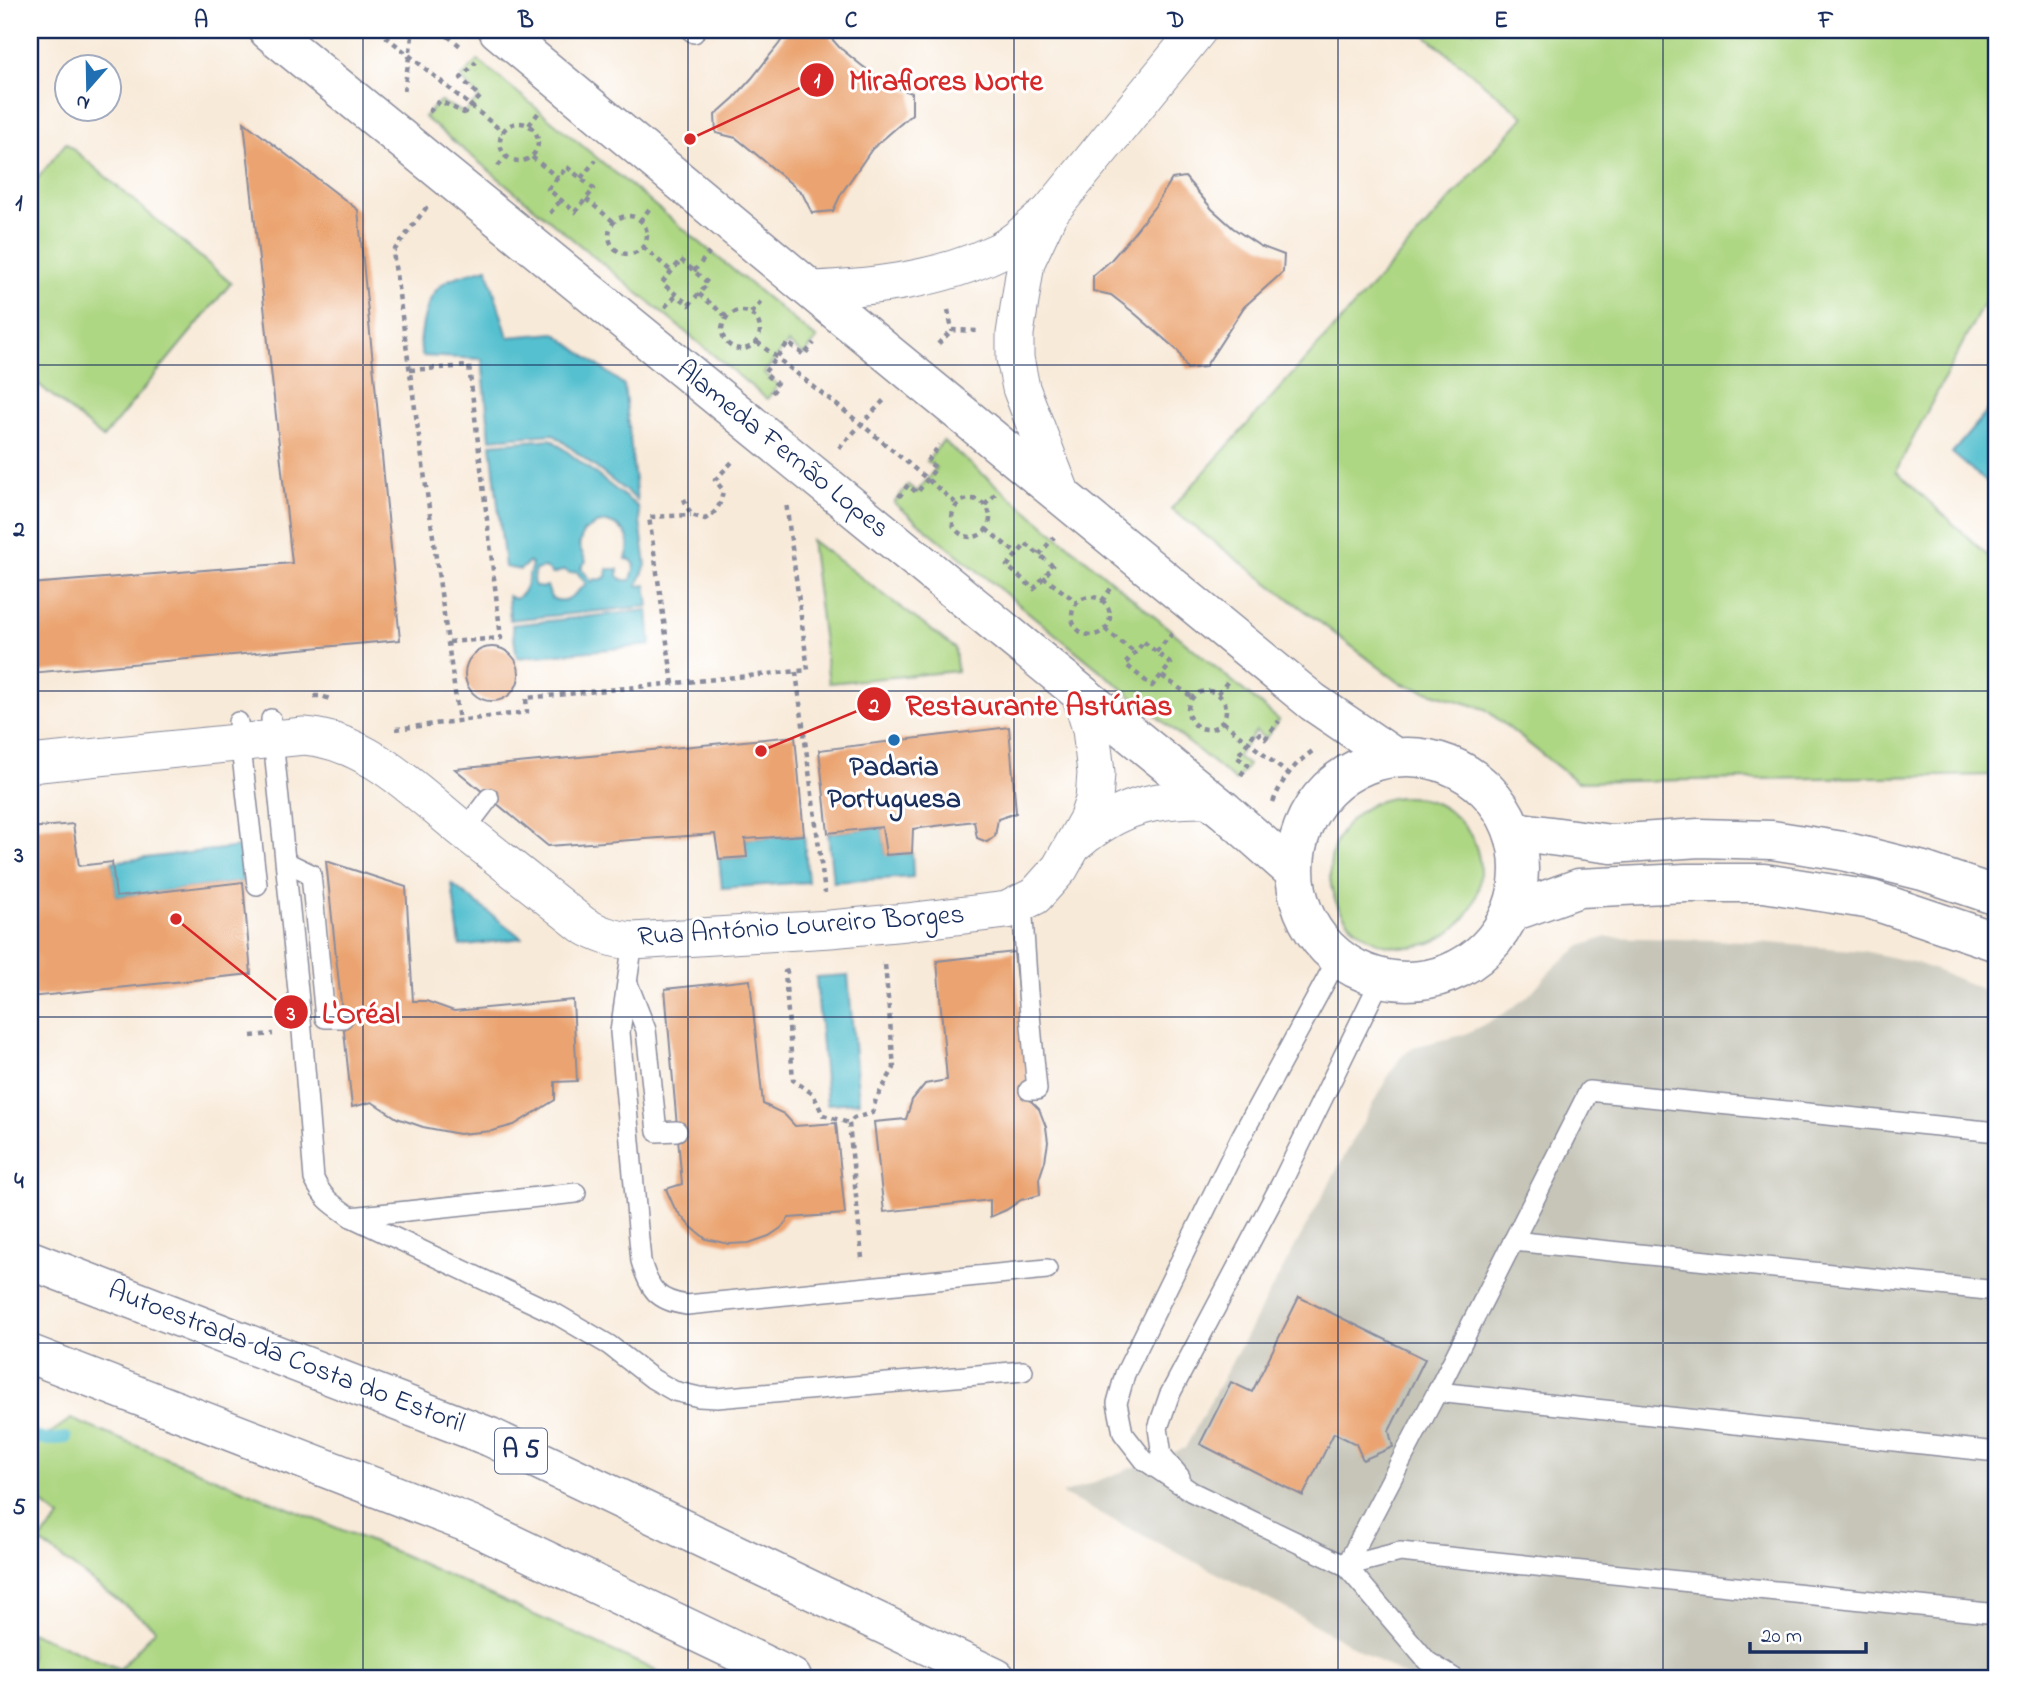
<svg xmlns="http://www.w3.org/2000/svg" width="2027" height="1708" viewBox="0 0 2027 1708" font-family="'Indie Flower',sans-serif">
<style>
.industrial{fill:#c6c5b8}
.green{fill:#aed783;stroke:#648370;stroke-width:2}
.water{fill:#55c0cf;stroke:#387896;stroke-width:2;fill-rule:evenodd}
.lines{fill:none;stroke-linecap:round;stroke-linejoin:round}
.stream{stroke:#55c0cf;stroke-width:12}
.building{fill:#eba471}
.service-casing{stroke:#8a8c9c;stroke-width:22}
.minor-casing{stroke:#8a8c9c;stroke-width:39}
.tertiary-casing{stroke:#8a8c9c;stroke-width:41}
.motorway-casing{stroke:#8a8c9c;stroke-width:41}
.path{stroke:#8a8c9c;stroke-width:4.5;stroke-dasharray:5 5;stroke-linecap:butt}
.service{stroke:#fff;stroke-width:19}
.minor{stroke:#fff;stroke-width:37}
.tertiary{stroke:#fff;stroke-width:38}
.motorway{stroke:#fff;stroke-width:38}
.grid{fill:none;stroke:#1b2f5e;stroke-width:2;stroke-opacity:0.55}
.poi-dot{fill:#1f6fb2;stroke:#fff;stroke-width:2.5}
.labels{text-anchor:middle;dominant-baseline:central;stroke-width:6;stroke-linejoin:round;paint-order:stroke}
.shield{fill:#fff;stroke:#5f6d8e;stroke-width:2}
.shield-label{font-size:26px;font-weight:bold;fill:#1b2f5e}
.street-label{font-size:28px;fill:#1b2f5e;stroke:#fff}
.poi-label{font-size:28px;font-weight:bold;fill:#1b2f5e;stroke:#fff}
.leader{fill:none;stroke:#d62828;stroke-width:2.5}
.callout-dot{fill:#d62828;stroke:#fff;stroke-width:2.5}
.mark-label{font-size:21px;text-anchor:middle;font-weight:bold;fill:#fff}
.callout-label{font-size:30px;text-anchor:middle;font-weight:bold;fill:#d62828;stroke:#fff;stroke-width:6;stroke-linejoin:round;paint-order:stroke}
.neatline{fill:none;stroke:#1b2f5e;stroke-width:2.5}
.grid-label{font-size:23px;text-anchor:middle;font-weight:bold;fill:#1b2f5e}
</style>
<rect width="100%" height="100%" fill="#fff"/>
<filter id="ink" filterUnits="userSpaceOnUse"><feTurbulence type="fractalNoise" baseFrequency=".0143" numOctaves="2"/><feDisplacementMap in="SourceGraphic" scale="14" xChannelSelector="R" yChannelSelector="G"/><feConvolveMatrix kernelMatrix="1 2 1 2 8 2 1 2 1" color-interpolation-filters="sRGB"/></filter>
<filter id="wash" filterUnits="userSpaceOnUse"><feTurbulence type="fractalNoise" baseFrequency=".00686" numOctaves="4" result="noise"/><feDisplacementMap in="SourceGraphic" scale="28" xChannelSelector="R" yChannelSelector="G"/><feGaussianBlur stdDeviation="1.57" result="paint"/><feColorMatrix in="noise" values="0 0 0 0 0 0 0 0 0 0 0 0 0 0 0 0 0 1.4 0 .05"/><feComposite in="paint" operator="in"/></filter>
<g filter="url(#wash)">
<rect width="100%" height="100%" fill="#f8ead9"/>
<path class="industrial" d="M1607 937 1746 941 1863 951 1917 963 1968 983 1997 996V1678H1409L1281 1606 1062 1494 1185 1448 1387 1078 1402 1055 1417 1046 1463 1035 1499 1017 1527 997 1555 966 1581 946Z"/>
<g class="green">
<path d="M1419 30H1997V282L1990 291 1896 471 1997 564V775L1577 782 1485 709 1400 683 1171 509 1524 117Z"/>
<path d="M478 60 817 339 804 355 788 343 764 373 778 385 767 399 424 117 440 101 464 113 479 98 461 78Z"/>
<path d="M66 143 231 283 103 438 30 377V188Z"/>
<path d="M943 441 1279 720 1265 739 1256 731 1237 757 1248 765 1236 781 894 503 908 485 917 492 936 468 927 461Z"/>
<path d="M811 540 955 648 957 671 829 683Z"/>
<circle cx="1405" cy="872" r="75"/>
<path d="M71 1419 403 1555 672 1678H30V1632L120 1669 156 1629 39 1541 60 1518 30 1494V1447Z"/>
</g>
<g class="water">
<path d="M487 268 508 337 555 333 624 385 637 500 553 434 490 439 482 359 422 356C419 344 421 335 423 323 432 279 448 279 487 268Z"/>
<path d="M1997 400V491L1952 453Z"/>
<path d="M551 439 638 507 646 565 637 586 646 585 649 606 510 620 508 596 514 599C527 595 528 577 532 564L529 562 520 570 505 567 491 444ZM607 522C627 528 633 539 626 559L631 560 635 565 631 580H623L618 576V569H607L606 577 600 580 595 579 592 582 581 568 586 561 579 546 583 532 596 524ZM543 568 549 570 552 574 565 570 569 573 577 572 586 584C574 593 568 606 551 598L547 586 541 588 535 586 533 581 535 570Z"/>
<path d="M648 610 651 645 517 658 512 625Z"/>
<path d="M882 827 886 855 912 853 913 877 833 882 828 833Z"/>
<path d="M804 835 808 882 722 888 719 859 746 857 745 839Z"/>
<path d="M239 847 243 882 116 897 112 862Z"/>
<path d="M452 884 522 938 460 946Z"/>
<path d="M848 975 859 1102 827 1104 816 977Z"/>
</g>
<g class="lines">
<path class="stream" d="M30 1436 48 1440 66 1438"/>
</g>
<g id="blocks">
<g class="building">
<path d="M788 30H824L839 47 861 65 887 84 912 93V114L872 149 841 194 833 211 812 213 802 193 757 155 736 138 716 133 715 115 734 98 752 78 779 44Z"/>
<path d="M244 122 358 210 400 640 30 673V584L292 563Z"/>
<path d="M1185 177 1212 209 1233 228 1260 246 1284 255 1283 272 1244 307 1205 367 1187 369 1178 351 1133 312 1111 295 1093 291V276L1111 260 1129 239 1155 206 1172 179Z"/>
<circle cx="492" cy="674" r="27"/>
<path d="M1009 727 1016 813 998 819 995 836 987 842 977 838 974 821 913 829 912 853 886 855 882 827 828 833 819 750Z"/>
<path d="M795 736 804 835 745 839 747 857 719 859 715 834 548 846 455 769Z"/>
<path d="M73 824 79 866 112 862 116 897 243 882 251 974 30 997V828Z"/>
<path d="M326 861 406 887 413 1001H426L454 1011 573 1000 577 1081 555 1082V1100L514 1125 492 1131 459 1134 423 1127 397 1118 372 1102 352 1107Z"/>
<path d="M1014 952 1029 1099 1039 1109 1046 1127 1048 1142 1045 1161 1039 1179 1040 1195 1021 1200 1006 1210 990 1217V1200L884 1212 874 1122 906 1119 912 1100 925 1084 947 1080 937 961Z"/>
<path d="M750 980 763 1104 784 1114 795 1126 836 1123 845 1214 789 1218 781 1228 769 1236 749 1243 729 1244 706 1239 689 1225 675 1209 666 1189 682 1184 665 989Z"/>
<path d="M1299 1297 1425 1359 1389 1431 1393 1447 1363 1460 1356 1444 1334 1433 1303 1496 1200 1444 1231 1382 1252 1392Z"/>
</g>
</g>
</g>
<g filter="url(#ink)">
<use href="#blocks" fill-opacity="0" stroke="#8a8c9c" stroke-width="2"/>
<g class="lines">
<g class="service-casing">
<g id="service">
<path d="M690 30 694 33"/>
<path d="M271 719 302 1031 314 1179C324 1200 332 1204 351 1217L556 1314 609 1345 653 1379 674 1391 699 1397 717 1398 1023 1371"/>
<path d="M238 722 257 885"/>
<path d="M464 831 489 798"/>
<path d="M286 862 311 874 325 1018H343"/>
<path d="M1022 902 1028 993 1037 1090H1029"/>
<path d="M633 941 620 1032 641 1261C649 1289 657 1301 687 1305L1047 1269"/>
<path d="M1338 958 1241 1137 1125 1374 1117 1403 1123 1433 1144 1460 1192 1492 1346 1566 1427 1661 1454 1678"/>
<path d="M628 984 646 1030 657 1132 677 1131"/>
<path d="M351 1217 576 1193"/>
<path d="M1513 1241 1997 1291"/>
<path d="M1437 1392 1589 1091 1997 1132"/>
<path d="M1180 1477 1162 1455 1158 1428 1169 1396 1281 1184 1381 979"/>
<path d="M1346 1566 1437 1392 1997 1452"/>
<path d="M1346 1566 1400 1552 1997 1614"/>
</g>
</g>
<g class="minor-casing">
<g id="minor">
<path d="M812 290C875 287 939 280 997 252 1014 244 1030 228 1045 216"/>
<path d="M1062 495 1021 388 1015 358V334L1026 262 1049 213 1198 30"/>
<path d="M30 764 304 736C369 741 417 793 466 832 505 863 544 894 583 925 600 935 613 939 633 941L830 929 906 922 1007 910 1035 896 1060 868 1087 820 1094 800 1096 773 1091 729 1080 693"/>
<path d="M1077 842C1120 806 1154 798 1209 799"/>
</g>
</g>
<g class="tertiary-casing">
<g id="tertiary">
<path d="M268 30 1225 811 1294 872"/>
<path d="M498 30 835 310 1313 702 1394 757"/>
<circle cx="1407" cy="869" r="112"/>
<path d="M1514 831 1611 844 1699 838 1772 840 1843 851 1923 871 1997 896"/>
<path d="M1512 912 1579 888 1686 883H1764L1872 900 1997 942"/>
</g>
</g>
<g class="motorway-casing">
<g id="motorway">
<path d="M30 1260 490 1437 996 1678"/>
<path d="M30 1354 470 1524 792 1678"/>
</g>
</g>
<g class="path">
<path d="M378 30 503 132"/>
<path d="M440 30 463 48"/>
<path d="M404 91 413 30"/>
<path d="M429 112 440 101 464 113 480 97 461 78 476 62"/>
<circle cx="519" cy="142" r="19"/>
<path d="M529 125 539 112"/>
<path d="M532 157 558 178"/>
<path d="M498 166 506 157"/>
<path d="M567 167 594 189 575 212 548 189Z"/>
<path d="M581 178 596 160"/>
<path d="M586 199 614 222"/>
<path d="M425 207 426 208 393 252 459 721"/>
<path d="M550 213 561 200"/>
<circle cx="628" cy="235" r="19"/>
<path d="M640 221 650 208"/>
<path d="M643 247 671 271"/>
<path d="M681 260 708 283 689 305 662 283Z"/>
<path d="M694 271 709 253"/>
<path d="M699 294 727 317"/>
<path d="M665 307 676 295"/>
<path d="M948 310 952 330 979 331"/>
<circle cx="741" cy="330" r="19"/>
<path d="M751 313 762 301"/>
<path d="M757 342 861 424 957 504"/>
<path d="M938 344 952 330"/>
<path d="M410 370 469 366 501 638 449 642"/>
<path d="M772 393 778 385 764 373 788 343 804 355 814 343"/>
<path d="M839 448 886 398"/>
<path d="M899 497 908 485 917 493 936 468 927 461 940 445"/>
<circle cx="971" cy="518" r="19"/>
<path d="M684 499 691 515 705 519C717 512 721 505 723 490L715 480 734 460"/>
<path d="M985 505 996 493"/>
<path d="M986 529 1017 554"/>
<path d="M1026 544 1053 566 1034 589 1007 566Z"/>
<path d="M1039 555 1054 537"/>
<path d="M1043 577 1077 602"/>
<circle cx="1091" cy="616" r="19"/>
<path d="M1102 601 1112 587"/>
<path d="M1105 629 1135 653"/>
<path d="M1144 642 1171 664 1152 686 1125 664Z"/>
<path d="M1156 652 1172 634"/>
<path d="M796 672 825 893"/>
<path d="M1162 676 1192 697"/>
<path d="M673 684 649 517 691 515"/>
<circle cx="1207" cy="710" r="19"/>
<path d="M1218 694 1228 681"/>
<path d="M314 696H322L332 700"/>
<path d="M1223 722 1288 774"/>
<path d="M396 729 527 712 526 698 808 670 786 502"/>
<path d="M1241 775 1248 765 1237 757 1256 731 1265 739 1279 721"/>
<path d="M1273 802C1283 778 1293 765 1314 750"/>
<path d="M789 971 785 972 793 1080 813 1094 823 1115 849 1123"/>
<path d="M251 1036 273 1034"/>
<path d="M862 1258 849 1123 854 1118 872 1113 876 1099 894 1068 885 964H881"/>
</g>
<use href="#service" class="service"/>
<use href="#minor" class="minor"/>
<use href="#tertiary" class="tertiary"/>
<use href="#motorway" class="motorway"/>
</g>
</g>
<path class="grid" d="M363 30V1678M688 30V1678M1014 30V1678M1338 30V1678M1663 30V1678M30 365H1997M30 691H1997M30 1017H1997M30 1343H1997"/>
<circle class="poi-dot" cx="894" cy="740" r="7"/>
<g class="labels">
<rect class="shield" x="495" y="1428.5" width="52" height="45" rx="5"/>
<g class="shield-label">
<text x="521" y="1451">A 5</text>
</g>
<g class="street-label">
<text transform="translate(782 450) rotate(39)">Alameda Fernão Lopes</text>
<text transform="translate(801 927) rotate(-4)">Rua António Loureiro Borges</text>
<text transform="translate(286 1358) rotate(21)">Autoestrada da Costa do Estoril</text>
</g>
<g class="poi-label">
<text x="894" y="768">Padaria<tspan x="894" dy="32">Portuguesa</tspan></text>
</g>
</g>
<path class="leader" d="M690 139L817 80M761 751L874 704M176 919L291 1012"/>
<g class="callout-dot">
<circle cx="690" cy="139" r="7"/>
<circle cx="761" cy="751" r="7"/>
<circle cx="176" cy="919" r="7"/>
<circle cx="817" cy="80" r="18"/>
<circle cx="874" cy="704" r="18"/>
<circle cx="291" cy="1012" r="18"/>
</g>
<g class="mark-label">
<text x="817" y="87">1</text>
<text x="874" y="712">2</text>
<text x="291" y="1020">3</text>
</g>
<g class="callout-label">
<text x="946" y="90">Miraflores Norte</text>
<text x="1039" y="715">Restaurante Astúrias</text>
<text x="361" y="1023">L'Oréal</text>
</g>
<rect width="2027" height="1708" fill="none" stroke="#fff" stroke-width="77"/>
<g transform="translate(88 88) rotate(200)"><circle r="33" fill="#ffffff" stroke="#a4acbf" stroke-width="2"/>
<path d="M0-5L12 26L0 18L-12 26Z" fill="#1f6fb2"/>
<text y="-10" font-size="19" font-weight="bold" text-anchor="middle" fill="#1b2f5e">N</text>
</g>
<path d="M1750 1642v10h116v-10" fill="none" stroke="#1b2f5e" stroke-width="3.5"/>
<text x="1761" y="1642" font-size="21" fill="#1b2f5e" stroke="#ffffff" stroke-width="5" paint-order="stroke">20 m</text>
<rect x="38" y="38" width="1950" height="1632" class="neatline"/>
<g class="grid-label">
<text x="201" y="27">A</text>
<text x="526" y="27">B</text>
<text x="851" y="27">C</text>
<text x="1176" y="27">D</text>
<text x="1501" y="27">E</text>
<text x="1826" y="27">F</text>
<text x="19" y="210">1</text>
<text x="19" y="536">2</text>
<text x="19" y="862">3</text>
<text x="19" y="1188">4</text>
<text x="19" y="1514">5</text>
</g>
</svg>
